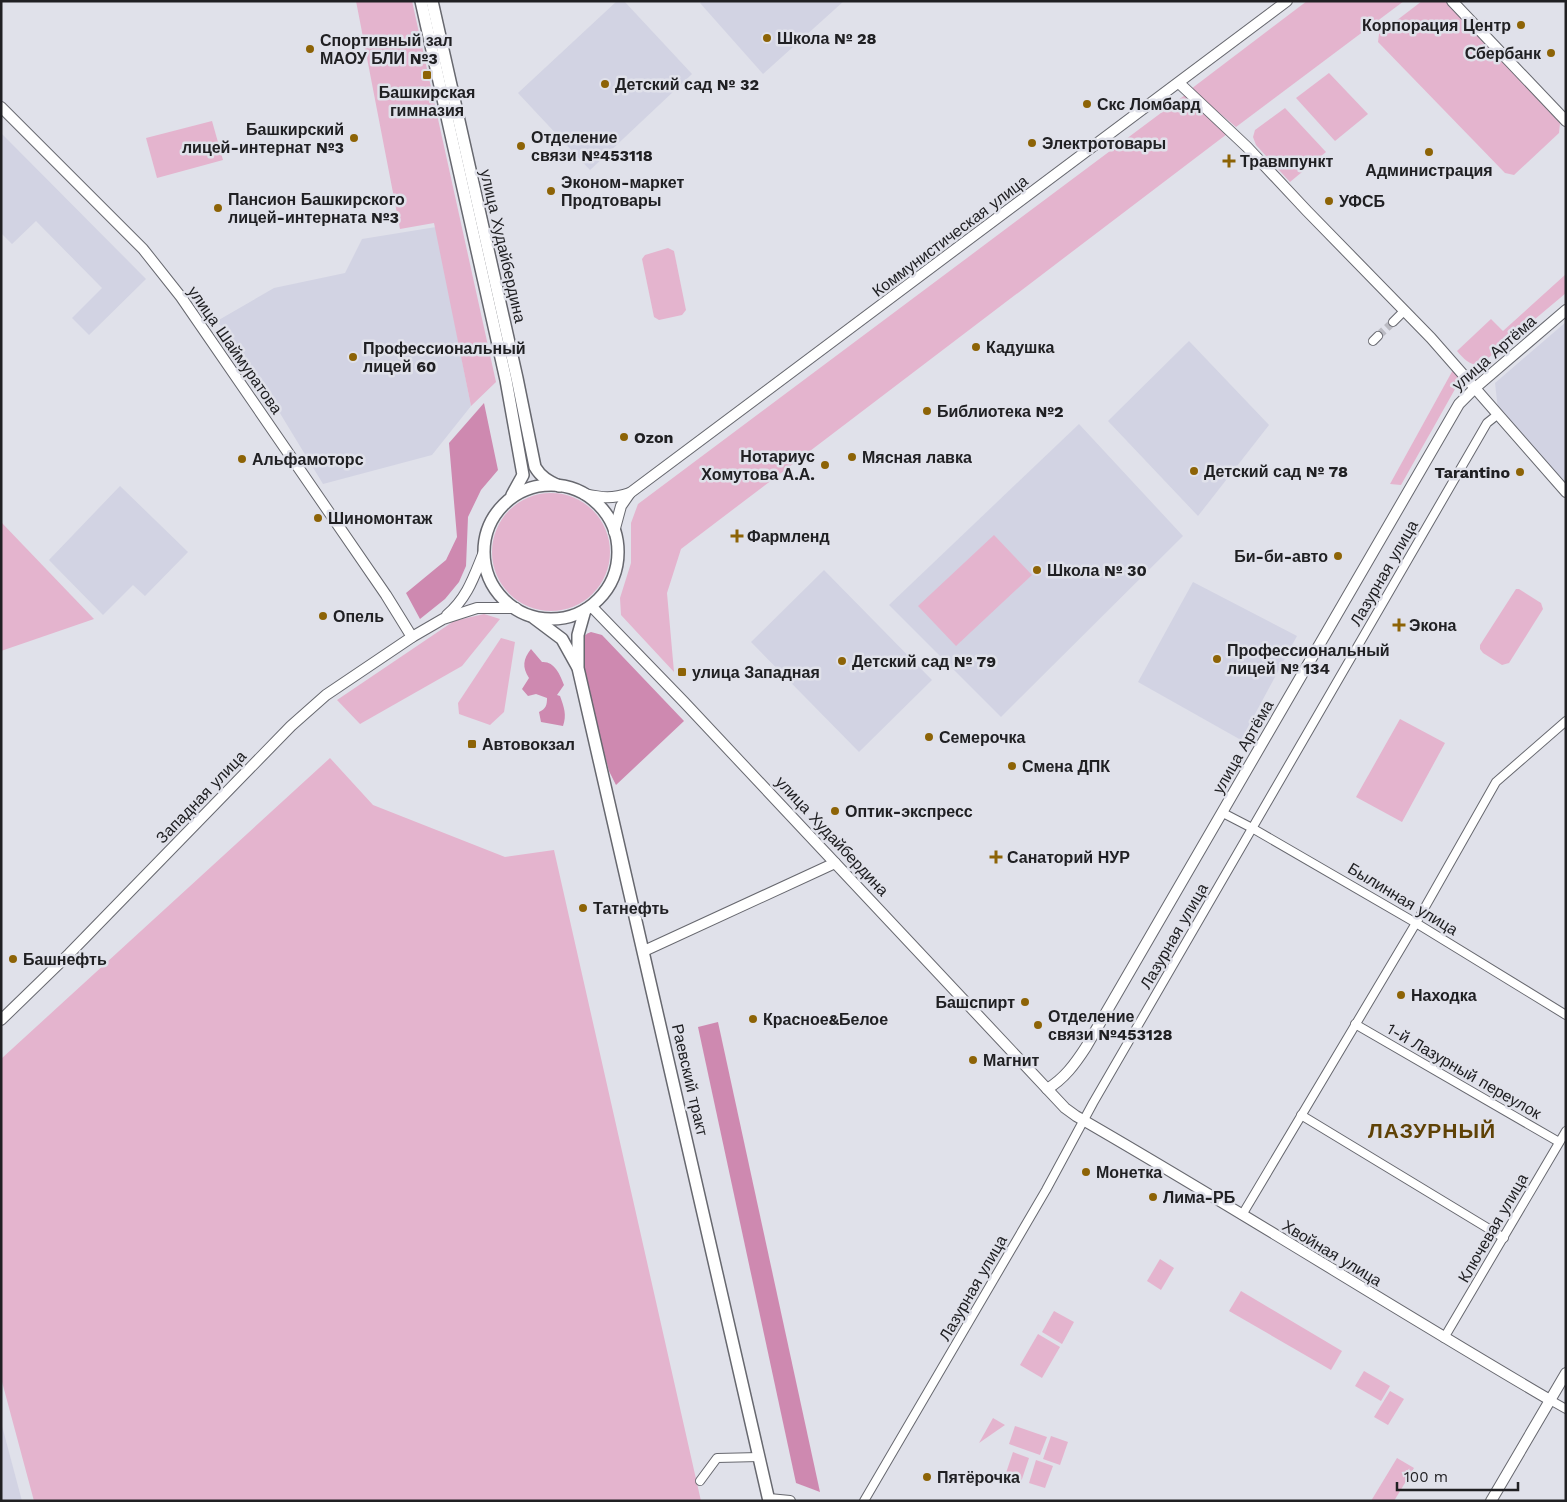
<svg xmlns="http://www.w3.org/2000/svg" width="1567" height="1502" viewBox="0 0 1567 1502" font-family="'Work Sans',sans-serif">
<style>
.built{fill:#d2d3e3}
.green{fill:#e4b4ce}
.forest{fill:#ce89b0}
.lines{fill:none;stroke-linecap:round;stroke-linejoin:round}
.street-tunnel{stroke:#babac2;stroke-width:8;stroke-dasharray:8 4;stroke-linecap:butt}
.street-casing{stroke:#67686f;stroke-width:10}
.secondary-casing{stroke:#67686f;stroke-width:12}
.primary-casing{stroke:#67686f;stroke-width:14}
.street{stroke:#fff;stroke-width:8}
.secondary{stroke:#fff;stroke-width:10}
.primary{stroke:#fff;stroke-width:11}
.poi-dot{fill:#8d6306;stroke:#e0e1ea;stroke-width:2}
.labels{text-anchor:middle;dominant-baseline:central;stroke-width:5;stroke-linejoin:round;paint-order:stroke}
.poi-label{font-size:16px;font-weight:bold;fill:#202023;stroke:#e0e1ea;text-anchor:start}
.street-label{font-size:16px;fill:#202023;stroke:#e0e1ea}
.district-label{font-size:21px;font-weight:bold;letter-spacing:1px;fill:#5f4206;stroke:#e0e1ea}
</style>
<rect width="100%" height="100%" fill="#e0e1ea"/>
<g class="built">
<path d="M617 1H624L692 74 590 170 518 93Z"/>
<path d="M702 1H844L763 74 700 3Z"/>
<path d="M1 133 146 279 89 335 72 318 102 288 36 221 12 244 1 233Z"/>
<path d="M436 227 471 406 432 455 323 484 247 359 217 321 274 288 345 273 362 239Z"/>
<path d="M1566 322V486L1498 410 1495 383Z"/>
<path d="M1189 341 1269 425 1198 516 1108 421Z"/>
<path d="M1079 424 1183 536 1001 717 889 605Z"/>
<path d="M120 486 188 552 145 596 133 585 103 615 49 560Z"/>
<path d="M824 570 932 680 859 752 751 642Z"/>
<path d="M1193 582 1297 636 1241 740 1138 682Z"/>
<path d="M1 1422 22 1501H1Z"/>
</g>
<g class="green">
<path d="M356 1H412L496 382 471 406 434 223 400 229Z"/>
<path d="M1307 1H1404L1236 127 1191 89Z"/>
<path d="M1422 1H1445L1560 123 1559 133 1514 175 1505 173 1378 42 1379 34Z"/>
<path d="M1329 73 1368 114 1335 141 1296 98Z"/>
<path d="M1185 95 1227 134 681 549 667 593 674 672 621 615 620 598 631 563V523L638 504Z"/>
<path d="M1285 108 1326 152 1290 182 1256 145 1253 137 1255 130Z"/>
<path d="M212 121 223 160 157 178 146 138Z"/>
<path d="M668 248 674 251 686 310 682 315 659 320 654 317 642 259 645 255Z"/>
<path d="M1566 274V293L1480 365C1469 365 1464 359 1457 351L1491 319 1503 331Z"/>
<path d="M1454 368 1458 374 1459 382 1401 485 1390 484Z"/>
<circle cx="551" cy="552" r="59"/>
<path d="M1 522 94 619 1 651Z"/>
<path d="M994 535 1032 575 956 646 918 606Z"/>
<path d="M1516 589H1519L1541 603 1543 609 1509 663 1502 665 1483 653 1480 649V645Z"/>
<path d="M484 614 500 619 462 666 360 724 337 700 454 621Z"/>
<path d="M501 638 515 642 504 712 490 725 459 714 458 703Z"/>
<path d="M1400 719 1445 743 1402 822 1356 797Z"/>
<path d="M330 758 373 805 505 857 554 850 701 1501H34L1 1378V1059Z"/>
<path d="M1160 1259 1174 1268 1161 1290 1147 1281Z"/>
<path d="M1241 1291 1342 1351 1331 1370 1229 1311Z"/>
<path d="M1054 1311 1074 1322 1062 1344 1042 1332Z"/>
<path d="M1038 1334 1060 1347 1042 1378 1020 1365Z"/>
<path d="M1364 1371 1390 1386 1381 1401 1355 1386Z"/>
<path d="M1390 1391 1404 1399 1388 1425 1374 1417Z"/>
<path d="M993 1418 1005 1425 979 1443Z"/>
<path d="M1015 1426 1047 1437 1040 1455 1009 1444Z"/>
<path d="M1051 1436 1068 1442 1060 1465 1043 1459Z"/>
<path d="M1013 1452 1029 1458 1021 1482 1005 1476Z"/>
<path d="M1397 1458 1414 1468 1394 1501H1371Z"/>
<path d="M1036 1460 1053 1466 1045 1488 1029 1483Z"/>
</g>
<g class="forest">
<path d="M484 403 498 470 481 490 468 517 466 566 459 582 445 599 420 619 406 593 446 560 457 537 449 443Z"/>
<path d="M591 632 602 635 684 721 616 785 609 771C603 747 576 658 583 639 584 635 588 633 591 632Z"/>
<path d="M531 649 542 662C554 661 560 674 564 685L557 695 560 696C564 707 567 715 563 726L541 722 539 712C546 709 547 705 547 698L536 694 528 696 522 689 529 678C522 667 523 659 531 649Z"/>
<path d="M718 1022 820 1492 796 1483 698 1027Z"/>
</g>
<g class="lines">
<path class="street-tunnel" d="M1378 336 1393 322"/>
<g class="street-casing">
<g id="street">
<path d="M1393 322 1404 311"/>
<path d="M1373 341 1378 336"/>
<path d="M1223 813 1252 828 1416 923 1566 1015"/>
<path d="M1355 1024 1559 1142"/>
<path d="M1301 1115 1504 1238"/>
<path d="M1242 1215 1416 923 1496 782 1566 721"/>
<path d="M1444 1338 1566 1131"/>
<path d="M1550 1400 1566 1409"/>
<path d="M700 1481 717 1458 759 1457"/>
<path d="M864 1501 1046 1190 1093 1103 1487 423 1497 415"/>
</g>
</g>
<g class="secondary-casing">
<g id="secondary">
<path d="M1452 1 1566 121"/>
<path d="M1179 83 1247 147 1307 211 1431 338 1566 492"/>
<path d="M1 107 143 249 181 297 386 595 412 637"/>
<path d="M584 494C603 498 612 499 630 493L1287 1"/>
<path d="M614 532 621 506 630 493"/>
<path d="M592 607 684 702 1065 1108 1076 1116C1236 1208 1391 1307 1550 1400"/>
<path d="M447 615C468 597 474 576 484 552"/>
<path d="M644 951 835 863"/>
<path d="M1 1020 69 954 291 726 326 695 412 637 443 619 477 608H516"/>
<path d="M1047 1089C1064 1079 1075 1064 1086 1047L1459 404 1475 388 1566 310"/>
<path d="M769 1499 790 1501"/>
<path d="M1491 1501 1566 1373"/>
</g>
</g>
<g class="primary-casing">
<g id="primary">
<path d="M421 1 506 380 523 475 512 495"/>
<path d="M432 1 517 378 535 467C541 477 548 481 559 486"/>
<circle cx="551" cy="552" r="67"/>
<path d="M585 610 578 635V668L769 1501"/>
<path d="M534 618 562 639 577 666"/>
</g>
</g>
<use href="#street" class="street"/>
<use href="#secondary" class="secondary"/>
<use href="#primary" class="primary"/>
</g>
<g class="poi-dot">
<circle cx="1521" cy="25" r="5"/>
<circle cx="767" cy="38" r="5"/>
<circle cx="310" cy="49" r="5"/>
<circle cx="1551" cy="53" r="5"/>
<rect x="422" y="70" width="10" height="10" rx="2.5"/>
<circle cx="605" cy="84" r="5"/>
<circle cx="1087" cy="104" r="5"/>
<circle cx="354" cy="138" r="5"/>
<circle cx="1032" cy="143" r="5"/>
<circle cx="521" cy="146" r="5"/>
<circle cx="1429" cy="152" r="5"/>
<path d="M1226.5 153.5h5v5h5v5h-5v5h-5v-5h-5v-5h5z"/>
<circle cx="551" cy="191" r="5"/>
<circle cx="1329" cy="201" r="5"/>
<circle cx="218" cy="208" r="5"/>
<circle cx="976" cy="347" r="5"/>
<circle cx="353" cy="357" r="5"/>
<circle cx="927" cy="411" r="5"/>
<circle cx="624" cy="437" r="5"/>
<circle cx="852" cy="457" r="5"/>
<circle cx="242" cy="459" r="5"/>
<circle cx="825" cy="465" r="5"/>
<circle cx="1194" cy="471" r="5"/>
<circle cx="1520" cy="472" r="5"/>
<circle cx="318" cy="518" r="5"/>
<path d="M734.5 528.5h5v5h5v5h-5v5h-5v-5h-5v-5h5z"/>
<circle cx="1338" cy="556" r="5"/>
<circle cx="1037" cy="570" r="5"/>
<circle cx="323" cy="616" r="5"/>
<path d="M1396.5 617.5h5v5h5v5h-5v5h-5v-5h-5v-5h5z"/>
<circle cx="1217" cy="659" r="5"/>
<circle cx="842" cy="661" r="5"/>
<rect x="677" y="667" width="10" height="10" rx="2.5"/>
<circle cx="929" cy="737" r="5"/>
<rect x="467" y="739" width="10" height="10" rx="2.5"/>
<circle cx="1012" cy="766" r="5"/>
<circle cx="835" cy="811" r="5"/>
<path d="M993.5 849.5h5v5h5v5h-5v5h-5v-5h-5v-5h5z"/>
<circle cx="583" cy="908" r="5"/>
<circle cx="13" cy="959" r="5"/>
<circle cx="1401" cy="995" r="5"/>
<circle cx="1025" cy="1002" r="5"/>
<circle cx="753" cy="1019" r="5"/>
<circle cx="1038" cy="1025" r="5"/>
<circle cx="973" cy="1060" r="5"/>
<circle cx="1086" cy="1172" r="5"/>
<circle cx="1153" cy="1197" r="5"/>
<circle cx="927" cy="1477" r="5"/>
</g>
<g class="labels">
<g class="poi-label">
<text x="1511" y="25" text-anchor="end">Корпорация Центр</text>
<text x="777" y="38">Школа № 28</text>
<text x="320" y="40">Спортивный зал<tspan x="320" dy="18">МАОУ БЛИ №3</tspan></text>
<text x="1541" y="53" text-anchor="end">Сбербанк</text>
<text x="615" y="84">Детский сад № 32</text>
<text x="427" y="92" text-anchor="middle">Башкирская<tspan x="427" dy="18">гимназия</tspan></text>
<text x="1097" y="104">Скс Ломбард</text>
<text x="344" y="129" text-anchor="end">Башкирский<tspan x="344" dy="18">лицей-интернат №3</tspan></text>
<text x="531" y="137">Отделение<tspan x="531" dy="18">связи №453118</tspan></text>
<text x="1042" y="143">Электротовары</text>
<text x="1240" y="161">Травмпункт</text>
<text x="1429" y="170" text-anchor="middle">Администрация</text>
<text x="561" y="182">Эконом-маркет<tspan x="561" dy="18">Продтовары</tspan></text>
<text x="228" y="199">Пансион Башкирского<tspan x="228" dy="18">лицей-интерната №3</tspan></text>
<text x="1339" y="201">УФСБ</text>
<text x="986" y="347">Кадушка</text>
<text x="363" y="348">Профессиональный<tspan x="363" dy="18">лицей 60</tspan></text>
<text x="937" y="411">Библиотека №2</text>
<text x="634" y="437">Ozon</text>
<text x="815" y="456" text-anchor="end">Нотариус<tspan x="815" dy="18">Хомутова А.А.</tspan></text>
<text x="862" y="457">Мясная лавка</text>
<text x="252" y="459">Альфамоторс</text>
<text x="1204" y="471">Детский сад № 78</text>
<text x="1510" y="472" text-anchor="end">Tarantino</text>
<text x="328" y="518">Шиномонтаж</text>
<text x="747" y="536">Фармленд</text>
<text x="1328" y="556" text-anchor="end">Би-би-авто</text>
<text x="1047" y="570">Школа № 30</text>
<text x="333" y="616">Опель</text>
<text x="1409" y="625">Экона</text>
<text x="1227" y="650">Профессиональный<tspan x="1227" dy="18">лицей № 134</tspan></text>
<text x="852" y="661">Детский сад № 79</text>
<text x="692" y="672">улица Западная</text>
<text x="939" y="737">Семерочка</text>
<text x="482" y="744">Автовокзал</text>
<text x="1022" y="766">Смена ДПК</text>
<text x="845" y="811">Оптик-экспресс</text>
<text x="1007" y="857">Санаторий НУР</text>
<text x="593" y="908">Татнефть</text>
<text x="23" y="959">Башнефть</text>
<text x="1411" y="995">Находка</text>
<text x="1015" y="1002" text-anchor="end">Башспирт</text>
<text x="1048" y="1016">Отделение<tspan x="1048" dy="18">связи №453128</tspan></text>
<text x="763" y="1019">Красное&amp;Белое</text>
<text x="983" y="1060">Магнит</text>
<text x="1096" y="1172">Монетка</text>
<text x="1163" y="1197">Лима-РБ</text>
<text x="937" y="1477">Пятёрочка</text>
</g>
<g class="street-label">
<text transform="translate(950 236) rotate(-37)">Коммунистическая улица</text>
<text transform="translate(503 246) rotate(77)">улица Худайбердина</text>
<text transform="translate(235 350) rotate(55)">улица Шаймуратова</text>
<text transform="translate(1494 353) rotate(-41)">улица Артёма</text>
<text transform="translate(1384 573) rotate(-60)">Лазурная улица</text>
<text transform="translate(1243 747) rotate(-60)">улица Артёма</text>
<text transform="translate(201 797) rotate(-46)">Западная улица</text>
<text transform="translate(832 836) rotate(47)">улица Худайбердина</text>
<text transform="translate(1403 899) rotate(31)">Былинная улица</text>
<text transform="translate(1174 936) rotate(-60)">Лазурная улица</text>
<text transform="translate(1464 1071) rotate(30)">1-й Лазурный переулок</text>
<text transform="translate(690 1080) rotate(77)">Раевский тракт</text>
<text transform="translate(1493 1228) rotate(-60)">Ключевая улица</text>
<text transform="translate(1332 1253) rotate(31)">Хвойная улица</text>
<text transform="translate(973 1288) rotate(-60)">Лазурная улица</text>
</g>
<g class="district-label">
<text x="1432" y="1130">ЛАЗУРНЫЙ</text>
</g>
</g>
<rect width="1567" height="1502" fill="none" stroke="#202023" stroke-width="5"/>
<path d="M1397 1482v8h121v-8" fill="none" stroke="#202023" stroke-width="2.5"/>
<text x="1404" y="1482" font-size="15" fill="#202023" stroke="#e0e1ea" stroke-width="4" paint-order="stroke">100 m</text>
</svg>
